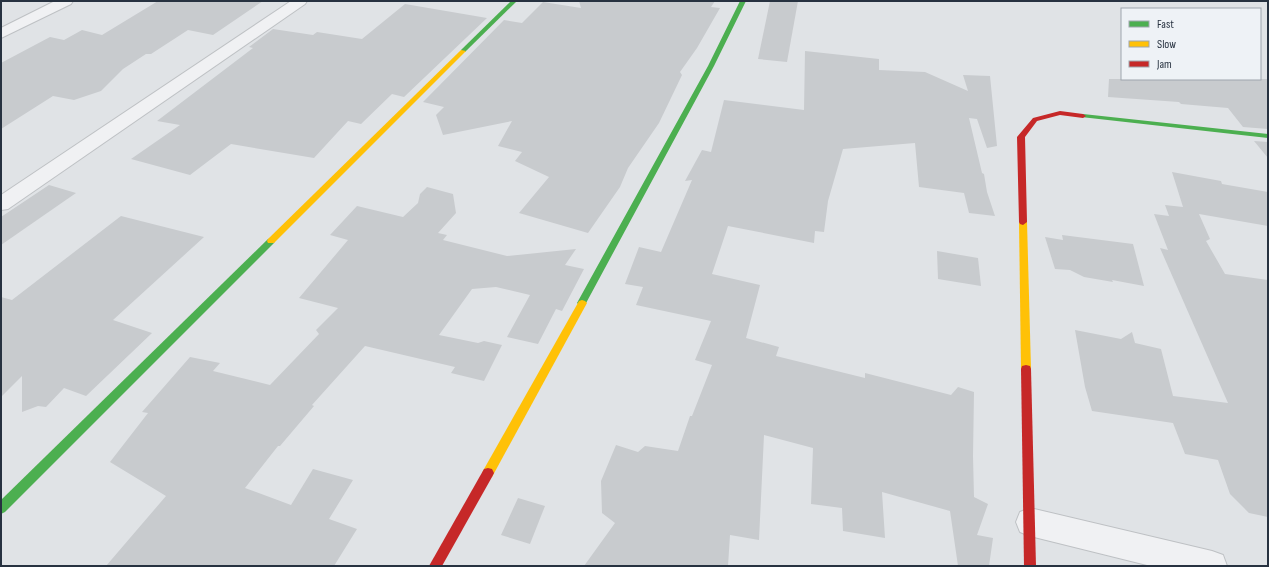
<svg xmlns="http://www.w3.org/2000/svg" width="1269" height="567" viewBox="0 0 1269 567" font-family="'Sofia Sans Condensed',sans-serif">
<style>
.building{fill:#c8cbce}
.lines{fill:none;stroke-linecap:round;stroke-linejoin:round}
.street-casing{stroke:#bec1c4;stroke-width:2}
.street{fill:#f0f1f3;fill-rule:evenodd}
.fast{fill:#4caf50;fill-rule:evenodd}
.slow{fill:#ffc107;fill-rule:evenodd}
.jam{fill:#c62828;fill-rule:evenodd}
</style>
<rect width="100%" height="100%" fill="#e0e3e6"/>
<g class="building">
<path d="M158 1H263L213 35 188 30 151 54H146L123 69 101 91 74 100 53 96 1 129V63L50 37 64 40 82 30 102 35Z"/>
<path d="M579 1H715L711 7 720 8 697 48 680 72 682 75 659 123 628 168 620 187 588 233 519 213 549 177 515 161 522 152 498 146 512 121 443 135 436 115 444 107 423 102 504 20 522 23 543 2 581 8Z"/>
<path d="M770 1H798L787 62 758 59Z"/>
<path d="M405 4 487 18 404 97 392 94 361 124 348 121 314 158 231 144 190 175 131 159 180 125 157 121 253 48 249 47 273 29 313 35 317 32 362 39Z"/>
<path d="M805 51 879 59V70L925 72 968 91 963 75 990 76 997 146 987 148 977 119 969 118 982 173 984 174 987 192 995 216 969 213 964 193 919 187 915 143 843 149 828 201 824 232 815 231 814 243 728 226 712 274 760 285 746 338 779 347 776 356 865 378V373L951 395 958 387 974 392 973 456 974 497 988 504 977 535 993 538 989 566H958L950 511 882 492 885 538 843 531 842 508 811 504 813 448 764 435 759 540 730 535 728 566H584L615 523 602 513 601 481 616 445 638 452 645 446 678 451 690 416H692L712 365 695 360 711 321 636 305 643 287 625 284 639 247 661 252 692 180 685 181 702 150 711 152 724 100 804 110Z"/>
<path d="M1109 79H1268V129L1243 127 1228 108 1181 104 1179 102 1108 97Z"/>
<path d="M1254 141 1268 142V158Z"/>
<path d="M1172 172 1221 181 1222 184 1268 192V226L1199 214 1210 239 1206 241 1225 274 1268 280V517L1249 513 1230 494 1218 460 1185 454 1173 423 1092 411 1085 387 1075 330 1121 339 1132 332 1135 343 1161 349 1173 396 1228 403 1160 248 1168 250 1154 214 1169 216 1165 205 1183 207Z"/>
<path d="M49 185 76 193 1 245V217Z"/>
<path d="M427 187 453 194 456 213 438 233 447 235 443 240 507 256 576 249 565 265 584 269 562 311 556 309 538 344 507 337 530 295 496 287 472 289 439 335 478 343 484 341 502 345 484 381 451 373 455 367 365 346 312 405 314 406 280 446H278L245 488 291 505 313 469 353 480 329 519 357 529 334 566H106L166 496 110 462 148 413 142 412 190 357 220 363 213 371 270 385 319 334 316 330 338 308 299 298 348 240 330 235 357 206 403 217 418 203 420 194Z"/>
<path d="M121 216 204 237 113 320 152 333 86 396 64 388 46 407 38 406 22 412V376L1 397V297L12 300Z"/>
<path d="M1062 235 1133 244 1144 286 1112 280 1113 282 1084 277 1070 270 1055 269 1045 237 1063 240Z"/>
<path d="M937 251 978 258 981 286 938 279Z"/>
<path d="M518 498 545 506 530 544 501 535Z"/>
</g>
<g class="lines">
<g class="street-casing">
<g id="street">
<path d="M55 1H73L71 4 1 38V28Z"/>
<path d="M291 1H307L305 4 8 209 1 210V195Z"/>
<path d="M1030 508 1212 551 1223 555 1227 566H1151L1030 536 1020 532 1016 522 1020 512Z"/>
</g>
</g>
<use href="#street" class="street"/>
<g class="fast">
<path d="M511 1H517L465 52H461V50Z"/>
<path d="M740 1H746L714 66 585 305H579L577 303 708 66Z"/>
<path d="M1083 114 1268 134V138L1081 117 1080 116Z"/>
<path d="M271 238 275 241 274 243 5 512 1 514V500L268 239Z"/>
</g>
<g class="slow">
<path d="M461 50 466 51 274 243H268L267 241 268 239Z"/>
<path d="M1023 219 1027 222 1031 369 1030 372 1026 373 1022 372 1021 369 1019 222Z"/>
<path d="M582 300 585 301 587 303 492 477 488 478 484 477 482 473 484 469 579 301Z"/>
</g>
<g class="jam">
<path d="M1060 111 1083 114 1086 116 1083 118 1060 115 1037 121 1025 137 1027 222 1023 225 1020 224 1019 222 1017 137 1033 118Z"/>
<path d="M1026 365 1030 366 1031 369 1036 566H1024L1021 369 1022 366Z"/>
<path d="M488 468 492 469 494 473 492 477 442 566H429L484 469Z"/>
</g>
</g>
<rect width="1269" height="567" fill="none" stroke="#273240" stroke-width="4"/>
<rect x="1121" y="8" width="140" height="72" fill="#eef2f6" stroke="#9ea5ad"/>
<rect x="1129" y="21" width="20" height="6" fill="#4caf50" stroke="#9ea5ad"/>
<text x="1157" y="28" font-size="12" fill="#273240">Fast</text>
<rect x="1129" y="41" width="20" height="6" fill="#ffc107" stroke="#9ea5ad"/>
<text x="1157" y="48" font-size="12" fill="#273240">Slow</text>
<rect x="1129" y="61" width="20" height="6" fill="#c62828" stroke="#9ea5ad"/>
<text x="1157" y="68" font-size="12" fill="#273240">Jam</text>
</svg>
